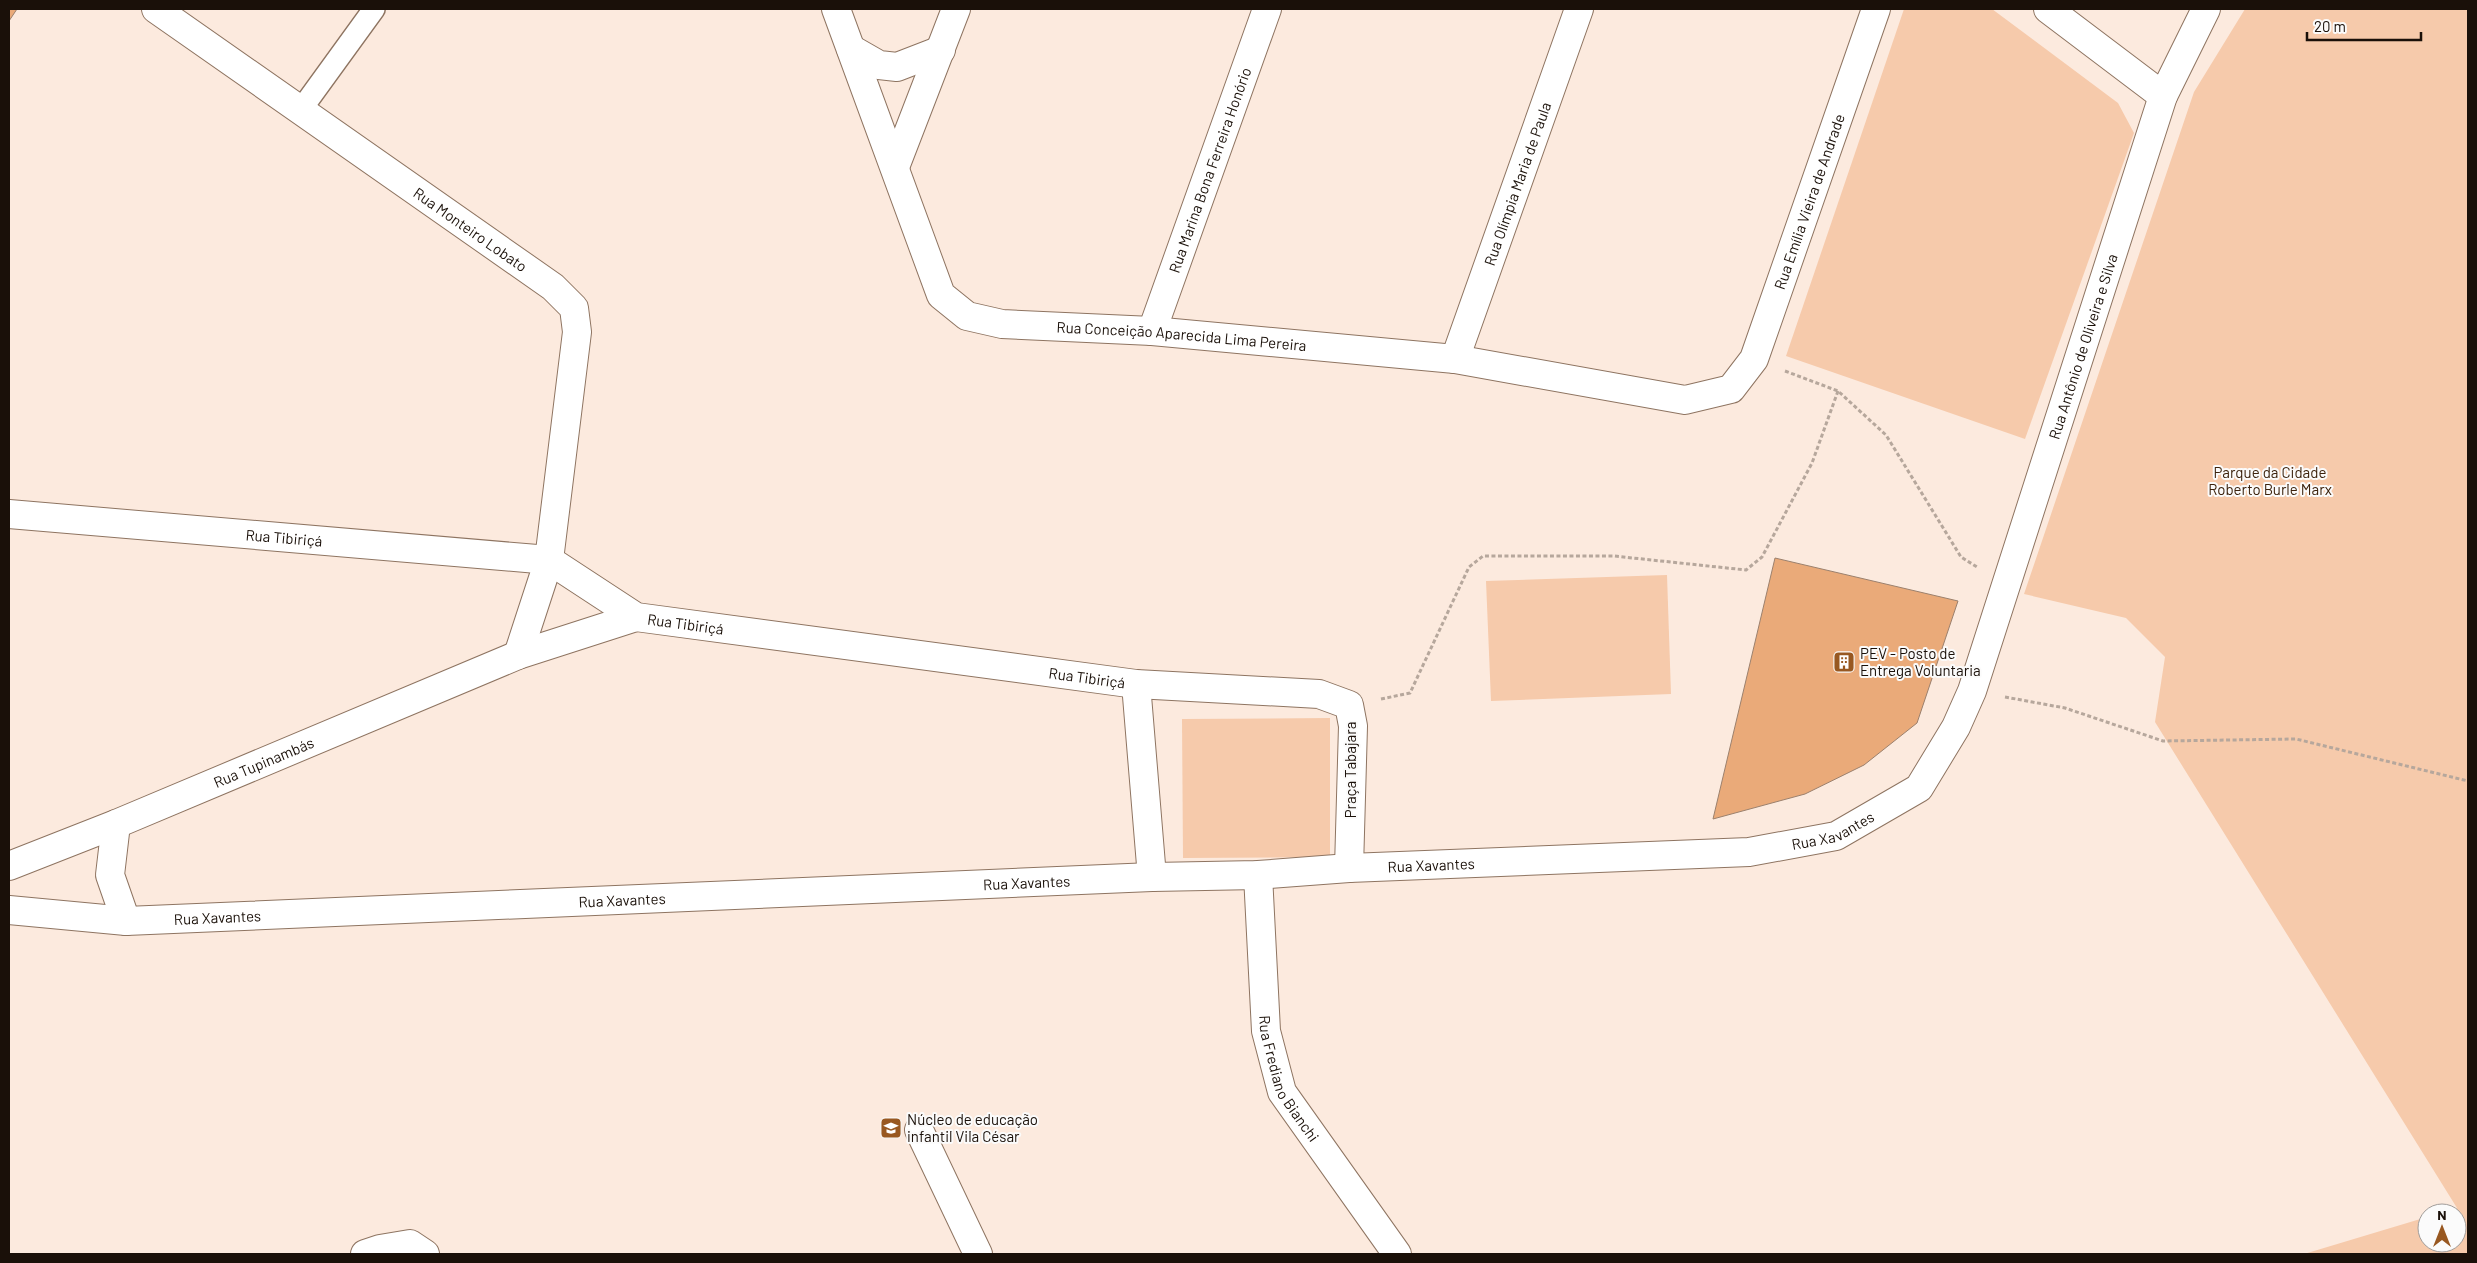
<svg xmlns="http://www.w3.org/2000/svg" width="2477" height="1263" viewBox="0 0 2477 1263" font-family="Barlow,sans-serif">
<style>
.green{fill:#f6caab}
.building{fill:#eaaa79;stroke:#9b806d}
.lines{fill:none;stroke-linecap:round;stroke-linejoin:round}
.lane-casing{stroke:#8e7461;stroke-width:24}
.street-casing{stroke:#8e7461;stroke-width:30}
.path{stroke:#b6a79c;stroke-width:3;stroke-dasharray:4 2.5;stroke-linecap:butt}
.lane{stroke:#fff;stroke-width:21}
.street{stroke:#fff;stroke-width:28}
.labels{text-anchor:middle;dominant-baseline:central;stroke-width:4;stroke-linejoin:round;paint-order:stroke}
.street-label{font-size:15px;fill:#1a1009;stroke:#fbfbfb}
.park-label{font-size:15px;fill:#3d230d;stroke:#fbfbfb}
.poi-label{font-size:15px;fill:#1a1009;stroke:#fbfbfb;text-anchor:start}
</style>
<rect width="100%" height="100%" fill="#fceade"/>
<g class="green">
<path d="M1904 9H1992L2118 103 2134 133 2025 439 1786 356Z"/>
<path d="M2245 9H2468V1254H2304L2427 1217V1243H2457V1213H2442L2457 1208 2155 722 2165 657 2126 618 2024 594 2194 92Z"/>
<path d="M1667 575 1671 694 1491 701 1486 581Z"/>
<path d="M1330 718V857L1183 858 1182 719Z"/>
</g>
<g class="building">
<path d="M9 9H17L9 21Z"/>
<path d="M1775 558 1958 601 1917 723 1864 765 1805 794 1713 819Z"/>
</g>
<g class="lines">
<g class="lane-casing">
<path id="lane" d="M300 111 374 9"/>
</g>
<g class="street-casing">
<g id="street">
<path id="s1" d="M156 9 553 287 574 308 577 332 549 560 518 655"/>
<path id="s2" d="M836 9 941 295 967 316 1002 324 1152 331 1455 359 1685 400 1731 389 1754 359 1876 9"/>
<path d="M2048 9 2163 96"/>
<path d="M851 49 879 65 897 67 941 50"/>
<path d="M895 167 956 9"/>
<path id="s3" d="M1152 331 1267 9"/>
<path id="s4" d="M1455 359 1579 9"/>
<path id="s5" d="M9 514 549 560 636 617 1136 684 1319 694 1349 705 1353 726 1349 868"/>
<path d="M1136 684 1152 877"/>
<path d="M116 824 110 875 126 921"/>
<path id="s6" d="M9 866 116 824 518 655 636 617"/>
<path id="s7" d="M1258 875 1266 1031 1282 1092 1397 1254"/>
<path id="s8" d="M9 910 126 921 1152 877 1258 875 1349 868 1749 852 1836 836 1919 788 1956 727 1972 691 2163 96 2206 9"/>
<path d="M919 1130 978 1254"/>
<path d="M365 1254 380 1249 410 1244 425 1254"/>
</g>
</g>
<g class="path">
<path d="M1785 371 1838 391 1886 435 1961 557 1977 567"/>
<path d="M2005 697 2065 708 2163 741 2296 739 2468 781"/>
<path d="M1381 699 1410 693 1469 567 1483 556H1614L1746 570 1762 557 1812 463 1838 391"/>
</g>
<use href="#lane" class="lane"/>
<use href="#street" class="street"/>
</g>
<defs>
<g id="building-square" transform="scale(1.125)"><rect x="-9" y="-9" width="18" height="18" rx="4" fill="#985821" stroke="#fbfbfb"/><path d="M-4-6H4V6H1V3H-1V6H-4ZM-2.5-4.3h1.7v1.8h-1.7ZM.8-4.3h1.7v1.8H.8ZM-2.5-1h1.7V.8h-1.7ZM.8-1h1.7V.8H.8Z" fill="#fff"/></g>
<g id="school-square" transform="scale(1.125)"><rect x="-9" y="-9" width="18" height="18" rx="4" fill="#985821" stroke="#fbfbfb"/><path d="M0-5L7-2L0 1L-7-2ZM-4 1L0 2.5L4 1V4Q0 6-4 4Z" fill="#fff"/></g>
</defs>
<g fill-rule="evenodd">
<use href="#building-square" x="1844" y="662"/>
<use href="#school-square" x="891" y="1128"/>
</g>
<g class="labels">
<g class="street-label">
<text stroke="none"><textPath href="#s3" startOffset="171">Rua Marina Bona Ferreira Honório</textPath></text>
<text stroke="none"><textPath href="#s4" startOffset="186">Rua Olímpia Maria de Paula</textPath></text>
<text stroke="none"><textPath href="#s2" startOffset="1314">Rua Emília Vieira de Andrade</textPath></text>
<text stroke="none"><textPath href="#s1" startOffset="384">Rua Monteiro Lobato</textPath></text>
<text stroke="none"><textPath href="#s2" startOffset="554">Rua Conceição Aparecida Lima Pereira</textPath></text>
<text stroke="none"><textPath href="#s8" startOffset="2399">Rua Antônio de Oliveira e Silva</textPath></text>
<text stroke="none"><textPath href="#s5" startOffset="276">Rua Tibiriçá</textPath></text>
<text stroke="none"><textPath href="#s5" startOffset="696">Rua Tibiriçá</textPath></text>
<text stroke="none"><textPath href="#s5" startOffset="1101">Rua Tibiriçá</textPath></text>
<text stroke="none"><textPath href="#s6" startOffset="275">Rua Tupinambás</textPath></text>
<text transform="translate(1350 770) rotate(-90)">Praça Tabajara</text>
<text stroke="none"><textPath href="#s8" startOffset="1829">Rua Xavantes</textPath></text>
<text stroke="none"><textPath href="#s8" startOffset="1424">Rua Xavantes</textPath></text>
<text stroke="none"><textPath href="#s8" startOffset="1019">Rua Xavantes</textPath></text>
<text stroke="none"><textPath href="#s8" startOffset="614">Rua Xavantes</textPath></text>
<text stroke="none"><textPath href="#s8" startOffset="209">Rua Xavantes</textPath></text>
<text stroke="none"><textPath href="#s7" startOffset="209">Rua Frediano Bianchi</textPath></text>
</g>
<g class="park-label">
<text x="2270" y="472">Parque da Cidade<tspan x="2270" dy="17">Roberto Burle Marx</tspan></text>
</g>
<g class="poi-label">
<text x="1860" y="653">PEV - Posto de<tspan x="1860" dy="17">Entrega Voluntaria</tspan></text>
<text x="907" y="1119">Núcleo de educação<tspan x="907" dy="17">infantil Vila César</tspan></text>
</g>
</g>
<rect width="2477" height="1263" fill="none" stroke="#1a1009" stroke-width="20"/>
<g transform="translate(2442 1228)"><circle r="24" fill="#fbfbfb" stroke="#a19d9a"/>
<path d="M0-4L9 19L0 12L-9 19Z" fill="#985821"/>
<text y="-8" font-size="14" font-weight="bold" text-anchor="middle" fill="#1a1009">N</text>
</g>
<path d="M2307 32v8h114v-8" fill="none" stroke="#1a1009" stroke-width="2.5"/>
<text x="2314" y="32" font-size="15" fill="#1a1009" stroke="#fbfbfb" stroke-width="4" paint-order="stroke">20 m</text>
</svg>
